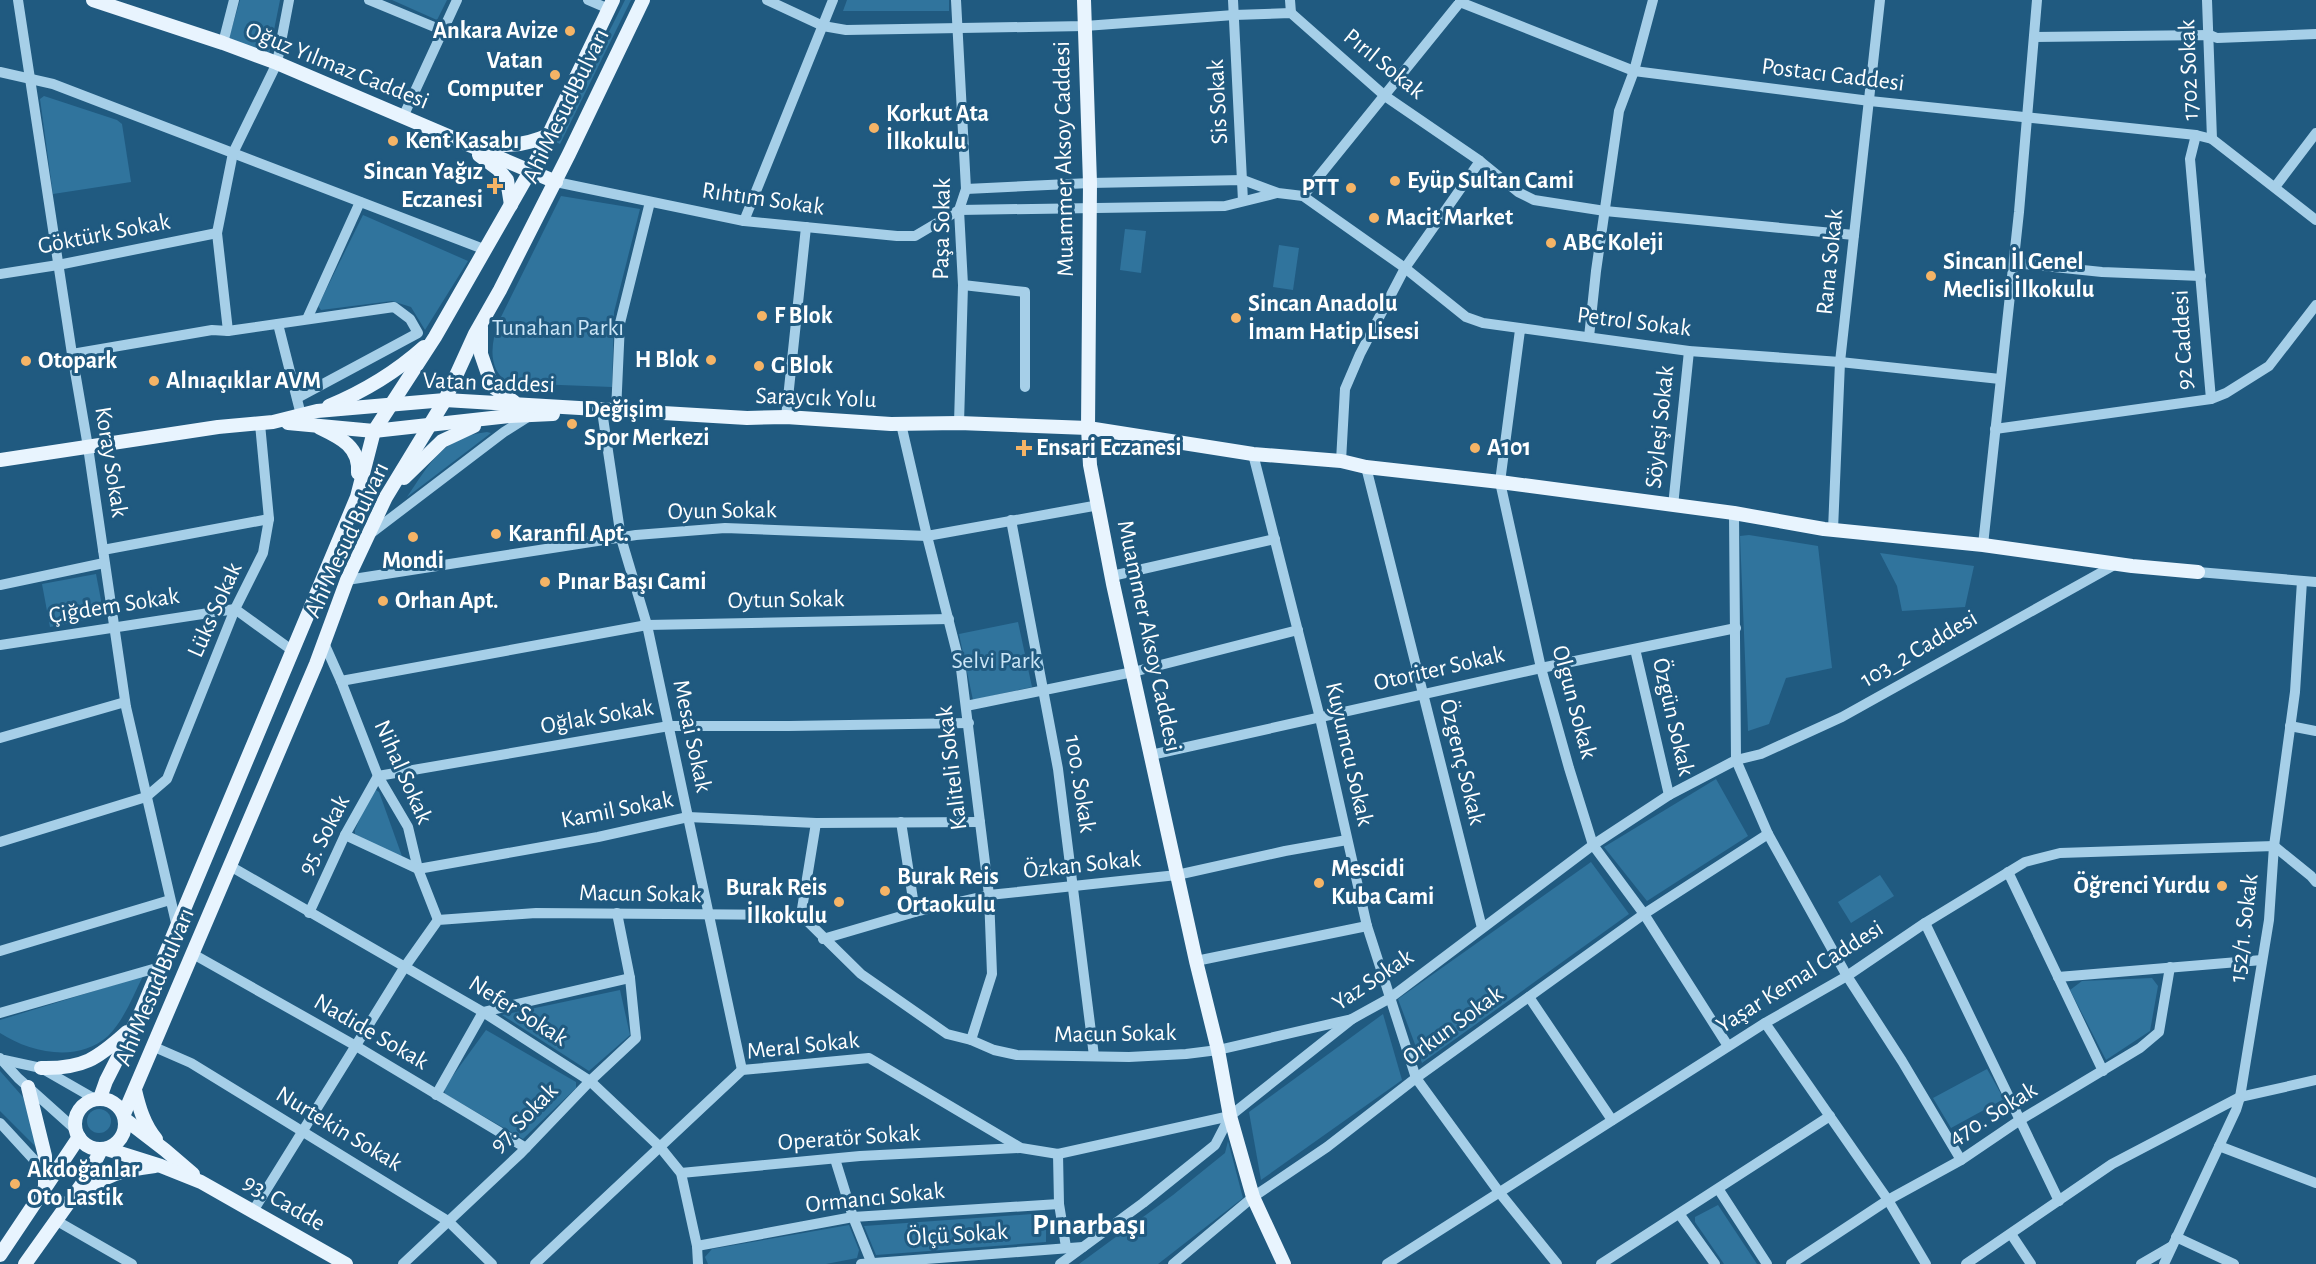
<svg xmlns="http://www.w3.org/2000/svg" width="2316" height="1264" viewBox="0 0 2316 1264" font-family="'Alegreya Sans',sans-serif">
<style>
.green{fill:#30749d}
.lines{fill:none;stroke-linecap:round;stroke-linejoin:round}
.minor{stroke:#a6cfe8;stroke-width:10}
.major{stroke:#e8f4fe;stroke-width:14}
.poi-dot{fill:#f5b466;stroke:#205a80;stroke-width:2}
.labels{text-anchor:middle;dominant-baseline:central;stroke-width:6;stroke-linejoin:round;paint-order:stroke}
.poi-label{font-size:24px;font-weight:bold;fill:#fff;stroke:#205a80;text-anchor:start}
.street-label{font-size:24px;fill:#fff;stroke:#205a80}
.park-label{font-size:24px;fill:#cae5f6;stroke:#205a80}
.district-label{font-size:30px;font-weight:bold;fill:#fff;stroke:#205a80}
</style>
<rect width="100%" height="100%" fill="#205a80"/>
<g class="green">
<path d="M240 0H280L269 55 229 38Z"/>
<path d="M392 0H447L437 20Z"/>
<path d="M625 0H631L560 144 554 141Z"/>
<path d="M847 0H949V11H843Z"/>
<path d="M44 96 117 120 122 124 131 182 53 194 40 99Z"/>
<path d="M561 196 640 209 614 312 612 387 509 383C487 370 491 344 498 323Z"/>
<path d="M363 215 468 261 425 330 411 307 392 301 321 310 318 306Z"/>
<path d="M1125 229 1146 231 1141 273 1120 270Z"/>
<path d="M1279 245 1299 248 1293 290 1273 287Z"/>
<path d="M487 432 491 433 407 497C430 463 443 437 487 432Z"/>
<path d="M1749 535 1818 546 1832 668 1786 678 1769 724 1748 731 1740 536Z"/>
<path d="M1880 553 1974 566 1965 607 1902 611 1897 586Z"/>
<path d="M96 574 104 616 50 627 42 584Z"/>
<path d="M1018 622 1032 687 973 700 959 634Z"/>
<path d="M1716 779 1748 836 1647 901 1604 847Z"/>
<path d="M376 790 379 792 403 859 355 834V830L371 792Z"/>
<path d="M1591 862 1629 914 1422 1063 1398 999Z"/>
<path d="M1880 875 1894 896 1851 923 1838 902Z"/>
<path d="M143 976C133 996 124 1020 108 1036 78 1063 31 1053 0 1033V1020Z"/>
<path d="M2152 978 2158 986 2150 1031 2106 1060 2070 990 2082 981Z"/>
<path d="M620 990 630 1035 589 1071 502 1015Z"/>
<path d="M1383 1014 1402 1080 1261 1180 1249 1112Z"/>
<path d="M486 1030 576 1082V1088L523 1139 445 1094 444 1088Z"/>
<path d="M1987 1069 2004 1099 1951 1128 1933 1098Z"/>
<path d="M0 1071 23 1097 40 1151 0 1111Z"/>
<circle cx="99" cy="1121" r="12"/>
<path d="M1228 1141 1243 1198 1158 1264H1079L1173 1195 1225 1153Z"/>
<path d="M1718 1205 1757 1264H1724L1695 1222V1217Z"/>
<path d="M1046 1213V1242L876 1255 864 1226Z"/>
<path d="M849 1225 859 1250 857 1258 826 1264H708L705 1257 712 1249Z"/>
</g>
<g class="lines">
<g class="minor">
<path d="M18 0 72 354 88 447 126 707 177 927"/>
<path d="M369 0 444 31"/>
<path d="M588 0 609 9"/>
<path d="M767 0 823 26 846 30 1085 26 1234 15 1291 13 1385 96 1480 161 1518 192 1534 200 1605 211 1854 235"/>
<path d="M956 0 966 189 959 210 963 285 959 423"/>
<path d="M1233 0 1243 201"/>
<path d="M1290 0 1291 13"/>
<path d="M2207 0 2212 139"/>
<path d="M1460 2 1634 71 1870 101 2196 135 2212 139 2316 220"/>
<path d="M2034 37 2210 35 2217 38 2316 34"/>
<path d="M223 43 234 0"/>
<path d="M0 72 53 84 486 250"/>
<path d="M403 117 457 0"/>
<path d="M556 182 744 221 897 236H915L959 210 1225 206 1277 193"/>
<path d="M2275 187 2316 133"/>
<path d="M966 189 1090 183 1243 180 1278 193 1303 196 1405 268 1466 317 1483 323 1689 351 1840 362 2000 379"/>
<path d="M1303 196 1460 2V0"/>
<path d="M744 221 833 0"/>
<path d="M2014 263 2102 272 2201 276"/>
<path d="M0 274 58 265 217 233"/>
<path d="M963 285 1025 292V387"/>
<path d="M307 319 360 202"/>
<path d="M278 324 301 415"/>
<path d="M1520 330 1500 482 1541 668 1569 768 1593 845 1644 914 1728 1046"/>
<path d="M228 331 217 233 233 153 277 63 289 0"/>
<path d="M1589 337 1596 271 1619 111 1634 71 1653 0"/>
<path d="M72 354 212 330 228 331 394 307 410 319 418 333 297 398"/>
<path d="M2211 399 2226 393 2269 366 2316 305"/>
<path d="M602 411 621 538 647 625 742 1070"/>
<path d="M616 412 620 323 650 202"/>
<path d="M786 417 806 227"/>
<path d="M901 424 927 536 961 669 989 895 992 974 971 1040"/>
<path d="M1995 429 2211 399 2190 159 2196 135"/>
<path d="M1253 454 1320 718 1367 926 1416 1078 1499 1192 1557 1264"/>
<path d="M1341 461 1345 389 1360 354 1405 268 1480 161"/>
<path d="M1366 467 1482 928"/>
<path d="M1673 506 1689 351"/>
<path d="M1734 513 1736 760 1768 834 1847 976 1902 1061 1961 1160"/>
<path d="M1011 520 1058 769 1094 1056"/>
<path d="M1833 530 1840 362 1880 0"/>
<path d="M370 534 504 432 531 415"/>
<path d="M1983 545 2019 212 2037 0"/>
<path d="M103 550 269 519"/>
<path d="M2198 572 2316 582"/>
<path d="M1112 576 1275 539"/>
<path d="M347 580 636 535 725 528 927 536 1099 505"/>
<path d="M0 585 104 563"/>
<path d="M324 643 341 681 378 776 408 827 418 869 438 920"/>
<path d="M0 645 235 609 293 651"/>
<path d="M1635 649 1669 795"/>
<path d="M341 681 647 625 949 619"/>
<path d="M966 706 1133 672 1298 630"/>
<path d="M2290 726 2316 731"/>
<path d="M0 738 125 702"/>
<path d="M1151 755 1541 668 1736 628"/>
<path d="M901 822 915 912"/>
<path d="M345 835 418 869 598 837 688 817 816 823 980 822"/>
<path d="M0 842 146 797 167 779 235 609 263 553 269 519 260 424"/>
<path d="M230 866 483 1012 590 1081 660 1147 681 1173 697 1246 698 1264"/>
<path d="M2008 872 2103 1071"/>
<path d="M309 913 345 835 378 776 669 726H789L969 723"/>
<path d="M801 915 816 823"/>
<path d="M1925 923 2059 1201"/>
<path d="M823 939 915 912 989 895 1177 875 1285 851 1347 840"/>
<path d="M0 951 170 900"/>
<path d="M193 954 356 1046 526 1148"/>
<path d="M1196 961 1367 926"/>
<path d="M2058 977 2262 960"/>
<path d="M1529 997 1612 1120"/>
<path d="M0 1013 160 967"/>
<path d="M1765 1023 1888 1200 1926 1264"/>
<path d="M152 1046 191 1063 448 1221 492 1264"/>
<path d="M0 1058 18 1078 76 1130"/>
<path d="M4 1060 41 1068 95 1099"/>
<path d="M436 1095 483 1012 630 978"/>
<path d="M0 1123 36 1162"/>
<path d="M2219 1146 2316 1183"/>
<path d="M1058 1154 1059 1204 1066 1247"/>
<path d="M835 1159 853 1217 872 1264"/>
<path d="M681 1173 860 1156 1020 1148"/>
<path d="M1719 1190 1767 1264"/>
<path d="M253 1211 404 968 438 920 536 913 801 915 861 974 947 1034 971 1040 994 1050 1017 1055 1129 1057 1186 1054 1218 1050 1352 1019"/>
<path d="M1680 1215 1715 1264"/>
<path d="M57 1221 132 1264"/>
<path d="M2011 1234 2031 1264"/>
<path d="M2176 1237 2234 1264"/>
<path d="M697 1246 853 1217 1059 1204"/>
<path d="M403 1264 521 1153 590 1081 636 1038 630 978 617 913"/>
<path d="M535 1264 742 1070 869 1058 1021 1148 1058 1154 1230 1116"/>
<path d="M861 1264 1083 1247"/>
<path d="M1060 1264 1143 1203 1215 1145 1230 1116 1352 1019 1390 998 1593 845 1669 795 1736 760 1761 754 1842 717 2118 563"/>
<path d="M1173 1264 1253 1197 1327 1147 1416 1078 1644 914 1768 834"/>
<path d="M1387 1264 1765 1023 1847 976 1925 923 2025 862 2060 853 2274 846 2311 876 2316 882"/>
<path d="M1601 1264 1830 1116"/>
<path d="M1791 1264 1888 1200 1961 1160 2020 1120 2140 1048 2159 1032 2170 967"/>
<path d="M1966 1264 2112 1164 2240 1097 2316 1080"/>
<path d="M2141 1264 2172 1246"/>
<path d="M2164 1264 2236 1110 2240 1097 2269 920 2274 846 2295 692 2302 581"/>
</g>
<g class="major">
<path d="M93 0 223 43 277 63 556 182"/>
<path d="M1084 0 1090 183 1088 428 1090 465 1113 584 1196 961 1218 1050 1230 1116 1253 1197 1284 1264"/>
<path d="M475 143C504 146 522 147 549 135"/>
<path d="M479 155 498 169 507 180 511 205"/>
<path d="M481 327V354L492 386 514 402"/>
<path d="M329 406C365 391 396 372 424 347"/>
<path d="M288 423 374 431 510 416 553 414"/>
<path d="M320 428C341 438 360 447 358 473"/>
<path d="M0 460 218 427 273 422 317 411 445 400 747 418 786 417 891 424 959 423 1088 428 1253 454 1341 461 1366 467 1500 482 1734 513 1824 529 1983 545 2132 566 2198 572"/>
<path d="M404 478 442 441 474 426"/>
<path d="M41 1068C83 1069 97 1059 127 1032"/>
<path d="M28 1087 45 1156V1190"/>
<path d="M135 1090C139 1107 144 1125 156 1139"/>
<path d="M100 1098 106 1081 141 1012 357 497 374 431 435 337 537 159 613 0"/>
<circle cx="100" cy="1124" r="25"/>
<path d="M124 1114 316 664 347 580 386 497 445 400 475 334 500 290 569 154 643 0"/>
<path d="M126 1120 165 1150 193 1174"/>
<path d="M107 1149 161 1166 201 1182 346 1264"/>
<path d="M80 1196C105 1174 123 1170 155 1166"/>
<path d="M0 1255 79 1137"/>
<path d="M25 1264 87 1177 101 1150"/>
</g>
</g>
<g class="poi-dot">
<circle cx="570" cy="31" r="6"/>
<circle cx="555" cy="75" r="6"/>
<circle cx="874" cy="128" r="6"/>
<circle cx="393" cy="141" r="6"/>
<circle cx="1395" cy="181" r="6"/>
<path d="M492 177h6v6h6v6h-6v6h-6v-6h-6v-6h6z"/>
<circle cx="1351" cy="188" r="6"/>
<circle cx="1374" cy="218" r="6"/>
<circle cx="1551" cy="243" r="6"/>
<circle cx="1931" cy="276" r="6"/>
<circle cx="762" cy="316" r="6"/>
<circle cx="1236" cy="318" r="6"/>
<circle cx="711" cy="360" r="6"/>
<circle cx="26" cy="361" r="6"/>
<circle cx="759" cy="366" r="6"/>
<circle cx="154" cy="381" r="6"/>
<circle cx="572" cy="424" r="6"/>
<path d="M1021 439h6v6h6v6h-6v6h-6v-6h-6v-6h6z"/>
<circle cx="1475" cy="448" r="6"/>
<circle cx="496" cy="534" r="6"/>
<circle cx="413" cy="537" r="6"/>
<circle cx="545" cy="582" r="6"/>
<circle cx="383" cy="601" r="6"/>
<circle cx="1319" cy="883" r="6"/>
<circle cx="2222" cy="886" r="6"/>
<circle cx="885" cy="891" r="6"/>
<circle cx="839" cy="902" r="6"/>
<circle cx="15" cy="1184" r="6"/>
</g>
<g class="labels">
<g class="poi-label">
<text x="558" y="31" text-anchor="end">Ankara Avize</text>
<text x="543" y="61" text-anchor="end">Vatan<tspan x="543" dy="28">Computer</tspan></text>
<text x="886" y="114">Korkut Ata<tspan x="886" dy="28">İlkokulu</tspan></text>
<text x="405" y="141">Kent Kasabı</text>
<text x="483" y="172" text-anchor="end">Sincan Yağız<tspan x="483" dy="28">Eczanesi</tspan></text>
<text x="1407" y="181">Eyüp Sultan Cami</text>
<text x="1339" y="188" text-anchor="end">PTT</text>
<text x="1386" y="218">Macit Market</text>
<text x="1563" y="243">ABC Koleji</text>
<text x="1943" y="262">Sincan İl Genel<tspan x="1943" dy="28">Meclisi İlkokulu</tspan></text>
<text x="1248" y="304">Sincan Anadolu<tspan x="1248" dy="28">İmam Hatip Lisesi</tspan></text>
<text x="774" y="316">F Blok</text>
<text x="699" y="360" text-anchor="end">H Blok</text>
<text x="38" y="361">Otopark</text>
<text x="771" y="366">G Blok</text>
<text x="166" y="381">Alnıaçıklar AVM</text>
<text x="584" y="410">Değişim<tspan x="584" dy="28">Spor Merkezi</tspan></text>
<text x="1036" y="448">Ensari Eczanesi</text>
<text x="1487" y="448">A101</text>
<text x="508" y="534">Karanfil Apt.</text>
<text x="413" y="561" text-anchor="middle">Mondi</text>
<text x="557" y="582">Pınar Başı Cami</text>
<text x="395" y="601">Orhan Apt.</text>
<text x="1331" y="869">Mescidi<tspan x="1331" dy="28">Kuba Cami</tspan></text>
<text x="897" y="877">Burak Reis<tspan x="897" dy="28">Ortaokulu</tspan></text>
<text x="2210" y="886" text-anchor="end">Öğrenci Yurdu</text>
<text x="827" y="888" text-anchor="end">Burak Reis<tspan x="827" dy="28">İlkokulu</tspan></text>
<text x="27" y="1170">Akdoğanlar<tspan x="27" dy="28">Oto Lastik</tspan></text>
</g>
<g class="street-label">
<text transform="translate(1384 64) rotate(39)">Pırıl Sokak</text>
<text transform="translate(337 66) rotate(22)">Oğuz Yılmaz Caddesi</text>
<text transform="translate(2189 70) rotate(-92)">1702 Sokak</text>
<text transform="translate(1833 75) rotate(7)">Postacı Caddesi</text>
<text transform="translate(1218 102) rotate(-93)">Sis Sokak</text>
<text transform="translate(566 106) rotate(-64)">Ahi Mesud Bulvarı</text>
<text transform="translate(1064 159) rotate(-91)">Muammer Aksoy Caddesi</text>
<text transform="translate(763 199) rotate(8)">Rıhtım Sokak</text>
<text transform="translate(942 229) rotate(-89)">Paşa Sokak</text>
<text transform="translate(104 234) rotate(-11)">Göktürk Sokak</text>
<text transform="translate(1830 262) rotate(-84)">Rana Sokak</text>
<text transform="translate(1634 322) rotate(7)">Petrol Sokak</text>
<text transform="translate(2183 340) rotate(-93)">92 Caddesi</text>
<text transform="translate(489 383) rotate(2)">Vatan Caddesi</text>
<text transform="translate(816 398) rotate(2)">Saraycık Yolu</text>
<text transform="translate(1660 427) rotate(-84)">Söyleşi Sokak</text>
<text transform="translate(111 462) rotate(81)">Koray Sokak</text>
<text transform="translate(722 511) rotate(-1)">Oyun Sokak</text>
<text transform="translate(347 540) rotate(-65)">Ahi Mesud Bulvarı</text>
<text transform="translate(786 600) rotate(-1)">Oytun Sokak</text>
<text transform="translate(114 606) rotate(-9)">Çiğdem Sokak</text>
<text transform="translate(215 610) rotate(-66)">Lüks Sokak</text>
<text transform="translate(1149 636) rotate(78)">Muammer Aksoy Caddesi</text>
<text transform="translate(1919 649) rotate(-30)">103_2 Caddesi</text>
<text transform="translate(1439 669) rotate(-13)">Otoriter Sokak</text>
<text transform="translate(1574 702) rotate(75)">Olgun Sokak</text>
<text transform="translate(597 717) rotate(-10)">Oğlak Sokak</text>
<text transform="translate(1673 717) rotate(77)">Özgün Sokak</text>
<text transform="translate(692 736) rotate(78)">Mesai Sokak</text>
<text transform="translate(1349 754) rotate(77)">Kuyumcu Sokak</text>
<text transform="translate(1462 762) rotate(76)">Özgenç Sokak</text>
<text transform="translate(952 768) rotate(-97)">Kaliteli Sokak</text>
<text transform="translate(403 772) rotate(66)">Nihal Sokak</text>
<text transform="translate(1080 784) rotate(81)">100. Sokak</text>
<text transform="translate(617 810) rotate(-11)">Kamil Sokak</text>
<text transform="translate(324 835) rotate(-63)">95. Sokak</text>
<text transform="translate(1082 865) rotate(-6)">Özkan Sokak</text>
<text transform="translate(640 894) rotate(1)">Macun Sokak</text>
<text transform="translate(2244 928) rotate(-83)">152/1. Sokak</text>
<text transform="translate(1800 977) rotate(-32)">Yaşar Kemal Caddesi</text>
<text transform="translate(1373 980) rotate(-34)">Yaz Sokak</text>
<text transform="translate(155 987) rotate(-67)">Ahi Mesud Bulvarı</text>
<text transform="translate(518 1011) rotate(32)">Nefer Sokak</text>
<text transform="translate(1453 1026) rotate(-36)">Orkun Sokak</text>
<text transform="translate(371 1032) rotate(30)">Nadide Sokak</text>
<text transform="translate(1115 1034) rotate(-1)">Macun Sokak</text>
<text transform="translate(803 1046) rotate(-6)">Meral Sokak</text>
<text transform="translate(1993 1114) rotate(-32)">470. Sokak</text>
<text transform="translate(524 1118) rotate(-46)">97. Sokak</text>
<text transform="translate(339 1129) rotate(31)">Nurtekin Sokak</text>
<text transform="translate(849 1138) rotate(-4)">Operatör Sokak</text>
<text transform="translate(875 1198) rotate(-6)">Ormancı Sokak</text>
<text transform="translate(284 1203) rotate(30)">93. Cadde</text>
<text transform="translate(957 1235) rotate(-4)">Ölçü Sokak</text>
</g>
<g class="park-label">
<text x="558" y="328">Tunahan Parkı</text>
<text x="996" y="661">Selvi Park</text>
</g>
<g class="district-label">
<text x="1089" y="1225">Pınarbaşı</text>
</g>
</g>
</svg>
